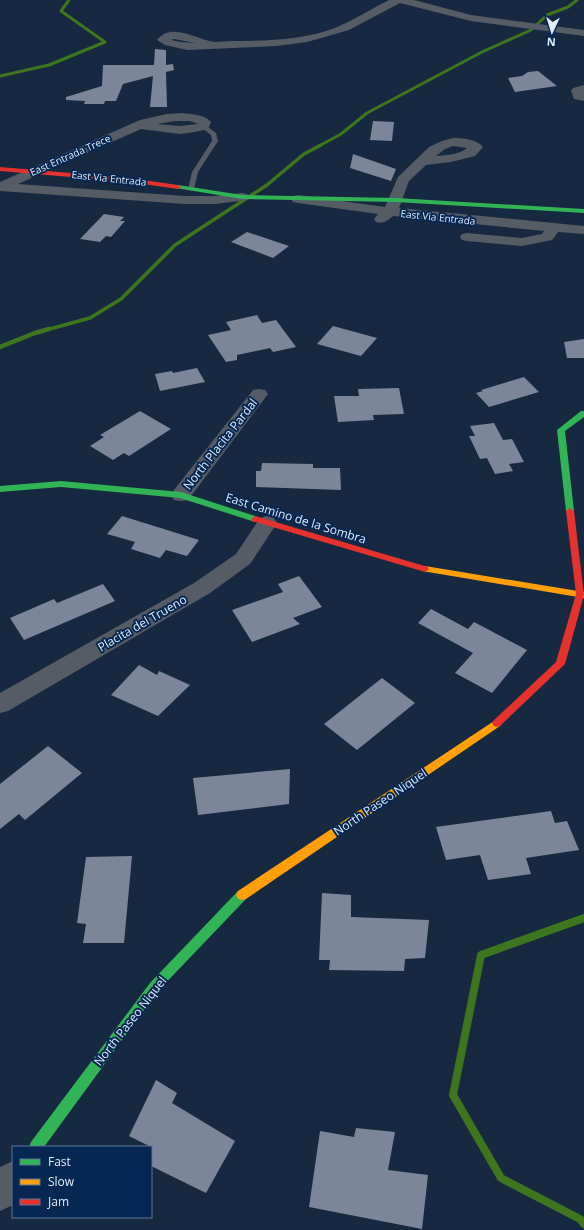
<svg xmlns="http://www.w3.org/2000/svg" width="584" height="1230" viewBox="0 0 584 1230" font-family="'Open Sans',sans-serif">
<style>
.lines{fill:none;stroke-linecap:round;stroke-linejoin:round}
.stream-far3{stroke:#3e761d;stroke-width:3}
.stream-far2{stroke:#3e761d;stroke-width:3.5}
.stream-far1{stroke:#3e761d;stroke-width:4.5}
.stream{stroke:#3e761d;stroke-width:8}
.building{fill:#7c869a}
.lane{fill:#555c65;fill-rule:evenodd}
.street{fill:#555c65;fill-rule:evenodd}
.fast{fill:#30b455;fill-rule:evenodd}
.slow{fill:#ff9f0a;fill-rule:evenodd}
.jam{fill:#e5322d;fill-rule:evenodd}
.labels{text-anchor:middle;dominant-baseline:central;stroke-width:4;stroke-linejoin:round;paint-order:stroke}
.far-street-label{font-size:10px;fill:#e1edfd;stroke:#052751}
.street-label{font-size:12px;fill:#e1edfd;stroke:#052751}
</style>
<rect width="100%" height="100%" fill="#162940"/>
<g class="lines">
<g class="stream-far3">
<path d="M0 76 49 65 105 42 61 11 69 0"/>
<path d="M319 146 341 134 367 113 482 52 531 30 547 15 568 7 577 0"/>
</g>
<path class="stream-far2" d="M46 330 90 318 121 299 175 245 267 185 304 154 321 145"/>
<path class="stream-far1" d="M0 347 35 333 49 329"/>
<path class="stream" d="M584 918 481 955 453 1095 501 1178 580 1219 584 1224"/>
</g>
<g class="building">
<path d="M155 49 166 50V65L173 64 174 70 166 72 167 107H150L153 76 123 84 116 101H105L104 104H84L85 101 66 100V97L102 86 103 65H154Z"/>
<path d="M538 71 557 86 515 92 508 78 522 76 528 72Z"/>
<path d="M373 121 394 122 392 141 370 140Z"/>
<path d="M353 154 396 169 391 181 350 168Z"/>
<path d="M104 214 124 217 120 221H125L111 237 106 236 100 242 80 239Z"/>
<path d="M247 232 289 246 273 258 231 242Z"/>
<path d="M257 315 262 323 276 320 296 347 273 352 270 348 237 355V360L226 362 208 335 231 330 226 322Z"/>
<path d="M333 326 377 338 361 356 317 344Z"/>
<path d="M584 339V358H567L564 342Z"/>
<path d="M197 368 205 382 160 391 155 374 172 371 173 373Z"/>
<path d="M524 377 539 392 489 407 476 393 483 391 481 390Z"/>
<path d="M399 388 404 414 373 415 374 420 338 422 334 396H359L358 389Z"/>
<path d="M140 411 171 429 129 456 124 453 113 460 90 446 104 437 100 435Z"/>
<path d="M494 423 503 440 512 439 524 462 509 464 513 471 495 474 487 458 480 459 469 436H475L470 426Z"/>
<path d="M262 463 313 464V468H340L341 490 256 487V471H261Z"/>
<path d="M122 516 199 540 187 556 166 550 160 558 131 549 135 542 107 534Z"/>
<path d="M299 576 322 607 293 618 300 624 252 642 232 610 283 592 278 584Z"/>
<path d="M103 584 115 601 24 640 10 618 54 599 57 603Z"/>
<path d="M431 609 468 629 474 622 527 650 492 693 455 673 473 653 418 623Z"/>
<path d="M139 665 157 675 159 671 190 685 158 716 111 695Z"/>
<path d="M382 678 415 703 357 750 324 724Z"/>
<path d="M48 746 82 773 25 820 19 814 0 829V784Z"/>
<path d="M290 769 289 804 198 815 193 778Z"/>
<path d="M551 811 555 823 567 821 579 850 526 858 531 874 488 880 480 855 446 860 436 827Z"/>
<path d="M132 856 124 943H83L86 924 77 923 86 857Z"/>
<path d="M322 893 351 895V917L429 920 425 958 405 959 404 971 329 970 330 960H319Z"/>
<path d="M156 1080 177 1093 172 1103 235 1141 206 1193 151 1166V1147L129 1136Z"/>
<path d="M356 1128 395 1132 388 1170 428 1175 422 1229 309 1207 320 1131 354 1137Z"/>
</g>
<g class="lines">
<path class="lane" d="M201 125H205L216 133 218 141 198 172 194 189 191 191 188 189 192 172 212 141 211 135 201 127Z"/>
<g class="street">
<path d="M389 0H414L471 15 584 30V36L471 21 400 3 349 30 307 42 276 46 187 50 165 45 157 40C171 21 198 40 215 42 220 42 227 41 233 41 267 41 303 40 335 28 354 20 371 9 389 0ZM174 39 195 43 181 42 171 40Z"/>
<path d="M584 85V101L574 99 571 91 573 88Z"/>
<path d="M182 113C191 114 206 115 211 122L208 129 195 132 180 134 141 129 18 184 185 196H215L242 193 247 194 249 197 247 200 215 204H185L0 191V182L140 120 167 114ZM175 121H190L198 124 180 126 157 124Z"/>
<path d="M453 138C462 138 477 139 483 147L475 156 451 162 426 165 409 181 399 208 584 226V234L558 232 552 240 522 246 467 241 462 240 460 237 462 234 467 233 522 238 542 234 544 231 393 216C387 221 384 224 376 222L374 219 378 214 298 203 293 202 291 199 293 196 298 195 385 207 398 177 429 147 442 141ZM453 146 467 148C460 155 445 155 436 156L445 149Z"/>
<path d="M259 389 265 390 268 394 188 500 181 501 174 500 171 495 174 490 253 390Z"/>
<path d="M267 516 274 518 277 523 250 564 210 593 8 711 0 713V693L194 583 236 554 260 518Z"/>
<path d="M13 1161V1205L0 1211V1167Z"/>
</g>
<g class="fast">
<path d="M178 185 242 195 396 198 584 209V213L396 202 242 199 176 188 175 187Z"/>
<path d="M581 411H584V417L565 431 574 511 570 514 566 511 557 430Z"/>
<path d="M61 481 181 492 258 517 259 519 255 522 180 498 61 487 0 492V486Z"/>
<path d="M242 890 246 891 248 895 246 899 158 991 44 1147H29L31 1142 150 983 238 891Z"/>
</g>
<g class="slow">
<path d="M425 566 584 592V598L422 571 421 569Z"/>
<path d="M497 719 500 720 502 723 500 726 246 899 242 900 238 899 236 895 238 891Z"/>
</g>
<g class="jam">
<path d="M0 167 129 178 178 185 181 187 178 189 129 182 0 171Z"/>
<path d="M570 508 574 511 584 595 565 664 500 726 497 727 494 726 492 723 494 720 556 662 576 594 566 511Z"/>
<path d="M255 516 428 567 429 569 425 572 252 521 251 519Z"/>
</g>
</g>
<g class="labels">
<g class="far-street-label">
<text transform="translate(70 155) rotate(-24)">East Entrada Trece</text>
<text transform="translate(109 178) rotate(6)">East Via Entrada</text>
<text transform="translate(438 217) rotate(6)">East Via Entrada</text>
</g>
<g class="street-label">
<text transform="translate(220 444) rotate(-52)">North Placita Pardal</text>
<text transform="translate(296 518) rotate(17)">East Camino de la Sombra</text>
<text transform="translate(142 623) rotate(-30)">Placita del Trueno</text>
<text transform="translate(380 802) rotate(-34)">North Paseo Niquel</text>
<text transform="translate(130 1021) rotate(-52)">North Paseo Niquel</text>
</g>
</g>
<rect x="12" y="1146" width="140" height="72" fill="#052751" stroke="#5d7696"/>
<rect x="20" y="1159" width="20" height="6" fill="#30b455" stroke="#5d7696"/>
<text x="48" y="1166" font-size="12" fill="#e1edfd">Fast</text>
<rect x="20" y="1179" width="20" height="6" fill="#ff9f0a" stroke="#5d7696"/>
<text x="48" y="1186" font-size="12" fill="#e1edfd">Slow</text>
<rect x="20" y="1199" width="20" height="6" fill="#e5322d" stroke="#5d7696"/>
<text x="48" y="1206" font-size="12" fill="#e1edfd">Jam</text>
<g transform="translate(552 32) rotate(184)" stroke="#052751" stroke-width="3" paint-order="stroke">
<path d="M0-3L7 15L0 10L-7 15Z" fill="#e1edfd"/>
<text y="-6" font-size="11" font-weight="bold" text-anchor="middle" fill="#e1edfd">N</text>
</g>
</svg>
